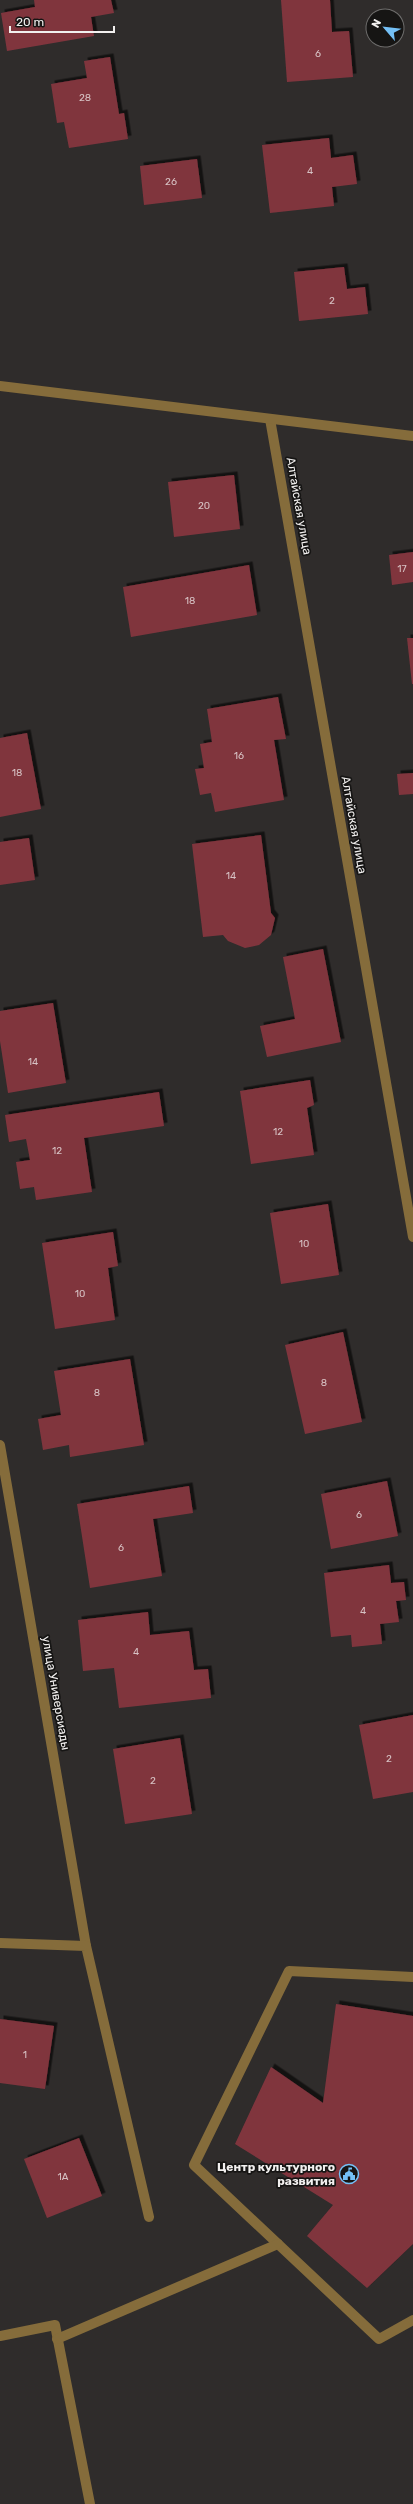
<svg xmlns="http://www.w3.org/2000/svg" width="413" height="2504" viewBox="0 0 413 2504" font-family="Rubik,sans-serif">
<style>
.building{fill:#80353e;filter:url(#shadow)}
.lines{fill:none;stroke-linecap:round;stroke-linejoin:round}
.service{stroke:#856c3b;stroke-width:10}
.minor{stroke:#856c3b;stroke-width:10}
.labels{text-anchor:middle;dominant-baseline:central;stroke-width:3.5;stroke-linejoin:round;paint-order:stroke}
.number-label{font-size:10px;fill:#d6c1c3}
.street-label{font-size:12px;fill:#f2f0ef;stroke:#161514}
.poi-label{font-size:12px;font-weight:bold;fill:#f2f0ef;stroke:#161514;text-anchor:end}
</style>
<defs>
<filter id="shadow"><feDropShadow dx="3.5" dy="-3.5" stdDeviation="0" flood-color="#0009"/></filter>
</defs>
<rect width="100%" height="100%" fill="#2f2c2b"/>
<g class="building">
<path d="M34 0H111L114 13 91 17 94 36 7 51 1 13 35 7Z"/>
<path d="M281 0H330L332 32 349 31 353 77 287 82Z"/>
<path d="M110 57 119 114 124 113 128 139 69 148 64 122 57 123 51 84 87 78 84 61Z"/>
<path d="M329 138 331 158 353 155 357 184 332 187 334 206 270 213 262 145Z"/>
<path d="M197 159 202 198 144 205 140 166Z"/>
<path d="M344 267 347 289 365 287 368 314 299 321 294 272Z"/>
<path d="M234 475 240 529 174 537 168 482Z"/>
<path d="M413 552V582L392 585 389 555Z"/>
<path d="M249 565 257 615 131 637 123 587Z"/>
<path d="M407 638H413V684H412Z"/>
<path d="M278 697 286 739 274 740 284 800 215 812 211 793 200 795 195 769 204 768 200 744 212 742 207 709Z"/>
<path d="M27 733 41 809 0 817V738Z"/>
<path d="M413 773V794L399 795 397 774Z"/>
<path d="M261 835 271 913 275 918 271 935 259 945 245 948 228 941 223 935 203 937 192 844Z"/>
<path d="M29 838 35 880 0 885V842Z"/>
<path d="M323 949 341 1042 267 1057 260 1026 295 1019 283 957Z"/>
<path d="M53 1003 66 1083 8 1093 0 1041V1011Z"/>
<path d="M310 1080 314 1105 307 1108 314 1155 251 1164 240 1091Z"/>
<path d="M159 1092 164 1126 84 1138 92 1192 36 1200 34 1187 20 1189 16 1162 30 1160 26 1139 9 1142 5 1115Z"/>
<path d="M328 1204 339 1275 281 1284 270 1213Z"/>
<path d="M113 1232 118 1266 108 1268 115 1320 55 1329 42 1243Z"/>
<path d="M343 1332 362 1422 305 1434 285 1345Z"/>
<path d="M130 1359 144 1445 70 1457 69 1445 43 1450 38 1419 61 1415 54 1371Z"/>
<path d="M387 1481 398 1536 331 1549 321 1494Z"/>
<path d="M189 1486 193 1513 153 1519 162 1576 90 1588 77 1504Z"/>
<path d="M389 1565 391 1583 404 1582 406 1600 396 1601 399 1622 380 1624 382 1644 352 1647 351 1635 331 1637 324 1573Z"/>
<path d="M148 1612 150 1635 189 1631 194 1670 208 1669 211 1698 119 1708 114 1668 83 1671 78 1620Z"/>
<path d="M413 1715V1792L373 1799 359 1725Z"/>
<path d="M180 1738 192 1814 125 1824 113 1749Z"/>
<path d="M336 2004 413 2016V2244L367 2288 307 2236 333 2205 235 2144 271 2067 323 2103Z"/>
<path d="M0 2019 54 2026 45 2089 0 2083Z"/>
<path d="M79 2138 102 2196 47 2218 24 2159Z"/>
</g>
<g class="lines">
<g class="service">
<path d="M270 419 413 1237"/>
<path d="M413 1977 289 1971 194 2165 379 2339 413 2320"/>
<path d="M0 2336 55 2325 90 2504"/>
<path d="M57 2339 278 2244"/>
</g>
<g class="minor">
<path d="M0 386 413 436"/>
<path d="M0 1445 86 1946"/>
<path d="M0 1943 86 1946 149 2217"/>
</g>
</g>
<defs>
<g id="civic-ring" transform="scale(1)"><circle r="9.5" fill="#161514" stroke="#74c0f6" stroke-width="1.5"/><path d="M-.6-6.5H3V-4.5H.6V-3L4-1V1h2V6H-6V1h2V-1L-.6-3ZM-1.2 2.5V6h2.4V2.5Z" fill="#74c0f6"/></g>
</defs>
<g fill-rule="evenodd">
<use href="#civic-ring" x="349" y="2174"/>
</g>
<g class="labels">
<g class="number-label">
<text x="318" y="54">6</text>
<text x="85" y="98">28</text>
<text x="310" y="171">4</text>
<text x="171" y="182">26</text>
<text x="332" y="301">2</text>
<text x="204" y="506">20</text>
<text x="402" y="569">17</text>
<text x="190" y="601">18</text>
<text x="239" y="756">16</text>
<text x="17" y="773">18</text>
<text x="231" y="876">14</text>
<text x="33" y="1062">14</text>
<text x="278" y="1132">12</text>
<text x="57" y="1151">12</text>
<text x="304" y="1244">10</text>
<text x="80" y="1294">10</text>
<text x="324" y="1383">8</text>
<text x="97" y="1393">8</text>
<text x="359" y="1515">6</text>
<text x="121" y="1548">6</text>
<text x="363" y="1611">4</text>
<text x="136" y="1652">4</text>
<text x="389" y="1759">2</text>
<text x="153" y="1781">2</text>
<text x="25" y="2055">1</text>
<text x="63" y="2177">1А</text>
</g>
<g class="street-label">
<text transform="translate(299 506) rotate(80)">Алтайская улица</text>
<text transform="translate(354 825) rotate(80)">Алтайская улица</text>
<text transform="translate(56 1693) rotate(80)">улица Универсиады</text>
</g>
<g class="poi-label">
<text x="335" y="2167">Центр культурного<tspan x="335" dy="14">развития</tspan></text>
</g>
</g>
<g transform="translate(385 28) rotate(298)"><circle r="19" fill="#161514" stroke="#6e6d6c"/>
<path d="M0-3L7 15L0 10L-7 15Z" fill="#74c0f6"/>
<text y="-6" font-size="11" font-weight="bold" text-anchor="middle" fill="#f2f0ef">N</text>
</g>
<path d="M10 26v6h104v-6" fill="none" stroke="#f2f0ef" stroke-width="2"/>
<text x="16" y="26" font-size="12" fill="#f2f0ef" stroke="#161514" stroke-width="3" paint-order="stroke">20 m</text>
</svg>
